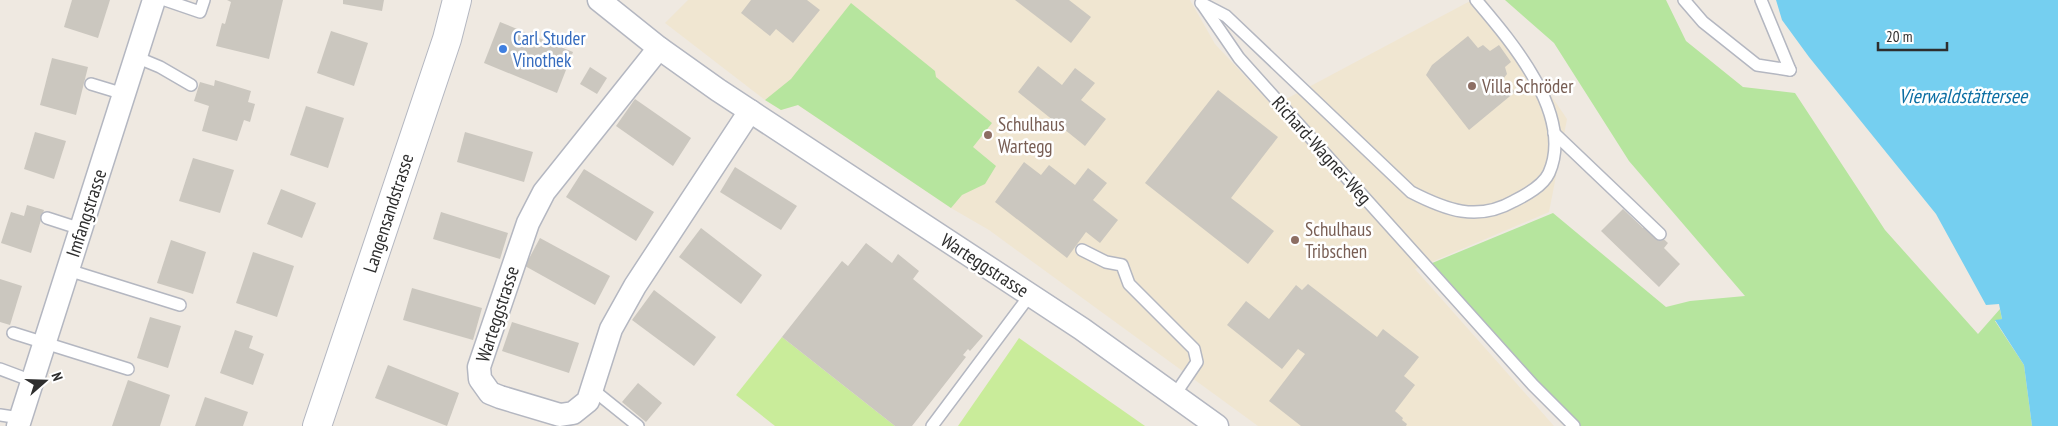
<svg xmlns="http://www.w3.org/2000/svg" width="2058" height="426" viewBox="0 0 2058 426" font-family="'PT Sans Narrow',sans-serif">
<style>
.education{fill:#f0e6d1}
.green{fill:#b6e59e}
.pitch{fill:#c9ec9a}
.water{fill:#75cff0}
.building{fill:#cbc7bf}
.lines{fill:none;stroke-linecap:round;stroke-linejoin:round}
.lane-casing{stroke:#b4b7c1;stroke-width:14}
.street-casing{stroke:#b4b7c1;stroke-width:25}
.secondary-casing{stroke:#b4b7c1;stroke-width:30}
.lane{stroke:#fff;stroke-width:11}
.street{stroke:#fff;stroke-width:22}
.secondary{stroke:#fff;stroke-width:28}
.shop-dot{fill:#3f7fe0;stroke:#fff;stroke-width:2}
.education-dot{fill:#8d6e63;stroke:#fff;stroke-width:2}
.labels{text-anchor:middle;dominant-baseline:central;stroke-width:5;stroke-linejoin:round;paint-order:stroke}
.shop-label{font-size:19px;fill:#366cbe;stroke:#fff;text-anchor:start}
.education-label{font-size:19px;fill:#785e54;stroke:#fff;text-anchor:start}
.street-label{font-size:19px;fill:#2e2e2e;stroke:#fff}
.water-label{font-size:20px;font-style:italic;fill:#0d6fa3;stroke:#fff}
</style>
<rect width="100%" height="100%" fill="#efe9e1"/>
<path class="education" d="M688 0H1190L1215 44 1273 106 1472 0H1486L1567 119 1549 212 1415 269 1554 426H1258L989 230 951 208 798 105 781 110 765 100 665 23Z"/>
<g class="green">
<path d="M1505 0H1666L1686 41 1743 87 1795 93 1885 230 1978 334 2000 309 2002 319 1995 321 2024 365 2032 426H1574L1425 266 1553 213 1666 307 1690 301 1745 296 1629 161 1554 43Z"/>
<path d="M851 3 935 71 936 77 992 123 973 147 996 166 985 184 962 195 951 208 798 105 781 110 765 100 791 79Z"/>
</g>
<g class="pitch">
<path d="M782 337 895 426H775L736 395Z"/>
<path d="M1019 338 1145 426H958Z"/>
</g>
<path class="water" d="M1776 0H2058V426H2032L2024 365 1995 320 2002 319 1999 304 1986 305 1936 214 1809 57 1782 20Z"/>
<g class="building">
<path d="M72 0H110L98 38 64 27Z"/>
<path d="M227 0H283L269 59 216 46 222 23 225 24 231 2Z"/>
<path d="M343 0H384L382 11 343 4Z"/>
<path d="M751 0H807L820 10 793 43 776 29 770 36 741 13Z"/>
<path d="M1015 0H1069L1091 17 1071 43Z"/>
<path d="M500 22 573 52 557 93 484 63Z"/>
<path d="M331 31 368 43 354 86 317 73Z"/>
<path d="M1468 36 1478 48 1483 45 1490 51 1499 45 1511 62 1505 67 1507 74 1503 79 1515 92 1469 130 1426 75 1432 65Z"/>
<path d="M52 58 88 67 76 115 40 105Z"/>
<path d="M1038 66 1062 85 1075 68 1095 83 1081 100 1106 119 1085 146 1018 92Z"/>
<path d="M590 67 607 78 597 94 580 84Z"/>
<path d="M215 80 251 91 248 102 255 104 250 122 244 120 237 141 202 131 209 106 194 101 200 82 214 86Z"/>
<path d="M1218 90 1278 137 1231 198 1274 231 1248 264 1145 183Z"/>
<path d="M635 99 691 138 673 166 616 126Z"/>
<path d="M306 106 344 118 328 168 290 155Z"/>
<path d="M35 132 66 141 54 179 24 169Z"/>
<path d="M465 132 533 152 524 182 457 162Z"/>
<path d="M193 158 234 170 220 213 179 201Z"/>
<path d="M1024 162 1041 175 1049 165 1075 185 1088 168 1107 183 1093 200 1118 220 1100 243 1086 232 1067 258 995 202Z"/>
<path d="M735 167 797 206 781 230 720 192Z"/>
<path d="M584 169 654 212 636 241 566 197Z"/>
<path d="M281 189 316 203 302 238 267 224Z"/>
<path d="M27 205 44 210 31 253 1 243 11 212 24 216Z"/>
<path d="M1623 209 1643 228 1647 224 1668 243 1664 248 1680 264 1659 287 1601 231Z"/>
<path d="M441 212 508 233 500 259 433 239Z"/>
<path d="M701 228 762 275 741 304 679 257Z"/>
<path d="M540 238 610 276 595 305 525 266Z"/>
<path d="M171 240 206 252 193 294 157 283Z"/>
<path d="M866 243 892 263 898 254 919 271 913 279 983 336 970 351 968 349 963 355 966 357 912 426H895L782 337 842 261 848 266Z"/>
<path d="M253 252 294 266 277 317 236 303Z"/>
<path d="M0 279 22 286 10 325 0 322Z"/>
<path d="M1308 284 1377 337 1383 329 1419 357 1404 376 1415 385 1395 411 1403 418 1402 420 1407 424 1406 426H1301L1269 401 1305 354 1298 349 1282 369 1227 325 1246 301 1269 319 1296 285 1302 290Z"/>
<path d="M412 288 482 308 473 340 403 320Z"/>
<path d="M654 290 716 337 694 366 632 320Z"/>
<path d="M150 317 181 326 168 368 137 358Z"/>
<path d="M512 322 579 343 569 373 502 351Z"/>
<path d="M235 330 253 336 249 348 264 354 253 385 220 373Z"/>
<path d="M388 365 459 393 447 426 375 398Z"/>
<path d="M128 380 170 395 160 426H112Z"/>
<path d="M638 383 662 403 646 422 622 402Z"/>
<path d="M205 397 248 412 243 426H195Z"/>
</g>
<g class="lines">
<g class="lane-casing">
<g id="lane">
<path d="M165 0 200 12 204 0"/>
<path d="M1684 0 1703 22 1757 65 1790 70"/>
<path d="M1761 0 1790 70"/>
<path d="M1201 3 1226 16 1411 192C1446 210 1477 222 1514 201 1526 195 1543 186 1549 173 1575 115 1510 40 1476 0"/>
<path d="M1202 4 1239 58 1533 385 1574 426"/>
<path d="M136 57 160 67 191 85"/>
<path d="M91 84 124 94"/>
<path d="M1554 133 1660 234"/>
<path d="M47 218 81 229"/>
<path d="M1082 250 1106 262 1122 265 1129 284 1194 349 1197 362 1174 396"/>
<path d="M68 270 180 305"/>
<path d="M13 333 128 369"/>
<path d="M0 369 32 381"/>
<path d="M592 389 638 426"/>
<path d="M0 415 20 418"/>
<path d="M932 426 1030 295"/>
</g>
</g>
<g class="street-casing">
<g id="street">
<path d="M599 0 659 48 718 90 1082 329 1217 426"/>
<path d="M659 48 544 192 528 223 479 367 480 379 490 393 500 397 560 415 573 413 588 401 611 329 635 286 750 111"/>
<path d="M18 426 154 0"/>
</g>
</g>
<g class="secondary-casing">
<path id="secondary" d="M317 426 447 39 457 0"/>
</g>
<use href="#lane" class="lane"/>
<use href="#street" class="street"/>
<use href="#secondary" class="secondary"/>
</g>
<circle class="shop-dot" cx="503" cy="49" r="5"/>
<g class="education-dot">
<circle cx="1472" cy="86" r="5"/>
<circle cx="988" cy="135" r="5"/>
<circle cx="1295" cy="240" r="5"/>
</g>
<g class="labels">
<g class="shop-label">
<text x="513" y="38">Carl Studer<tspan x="513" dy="22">Vinothek</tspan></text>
</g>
<g class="education-label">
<text x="1482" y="86">Villa Schröder</text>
<text x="998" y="124">Schulhaus<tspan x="998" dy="22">Wartegg</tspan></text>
<text x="1305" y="229">Schulhaus<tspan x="1305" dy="22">Tribschen</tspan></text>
</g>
<g class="street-label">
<text transform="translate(1322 150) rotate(48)">Richard-Wagner-Weg</text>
<text transform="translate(86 213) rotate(-72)">Imfangstrasse</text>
<text transform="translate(388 213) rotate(-72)">Langensandstrasse</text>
<text transform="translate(985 265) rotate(33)">Warteggstrasse</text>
<text transform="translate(497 314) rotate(-72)">Warteggstrasse</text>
</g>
<g class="water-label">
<text x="1963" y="96">Vierwaldstättersee</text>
</g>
</g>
<g transform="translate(45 381) rotate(70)" stroke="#ffffff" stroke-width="4" paint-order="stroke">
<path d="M0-4L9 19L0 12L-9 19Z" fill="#2e2e2e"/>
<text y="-8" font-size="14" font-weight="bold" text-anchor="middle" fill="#2e2e2e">N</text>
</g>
<path d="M1878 42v8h69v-8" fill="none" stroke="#2e2e2e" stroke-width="2.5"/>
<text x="1886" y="42" font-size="15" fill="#2e2e2e" stroke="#ffffff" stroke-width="4" paint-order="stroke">20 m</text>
</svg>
